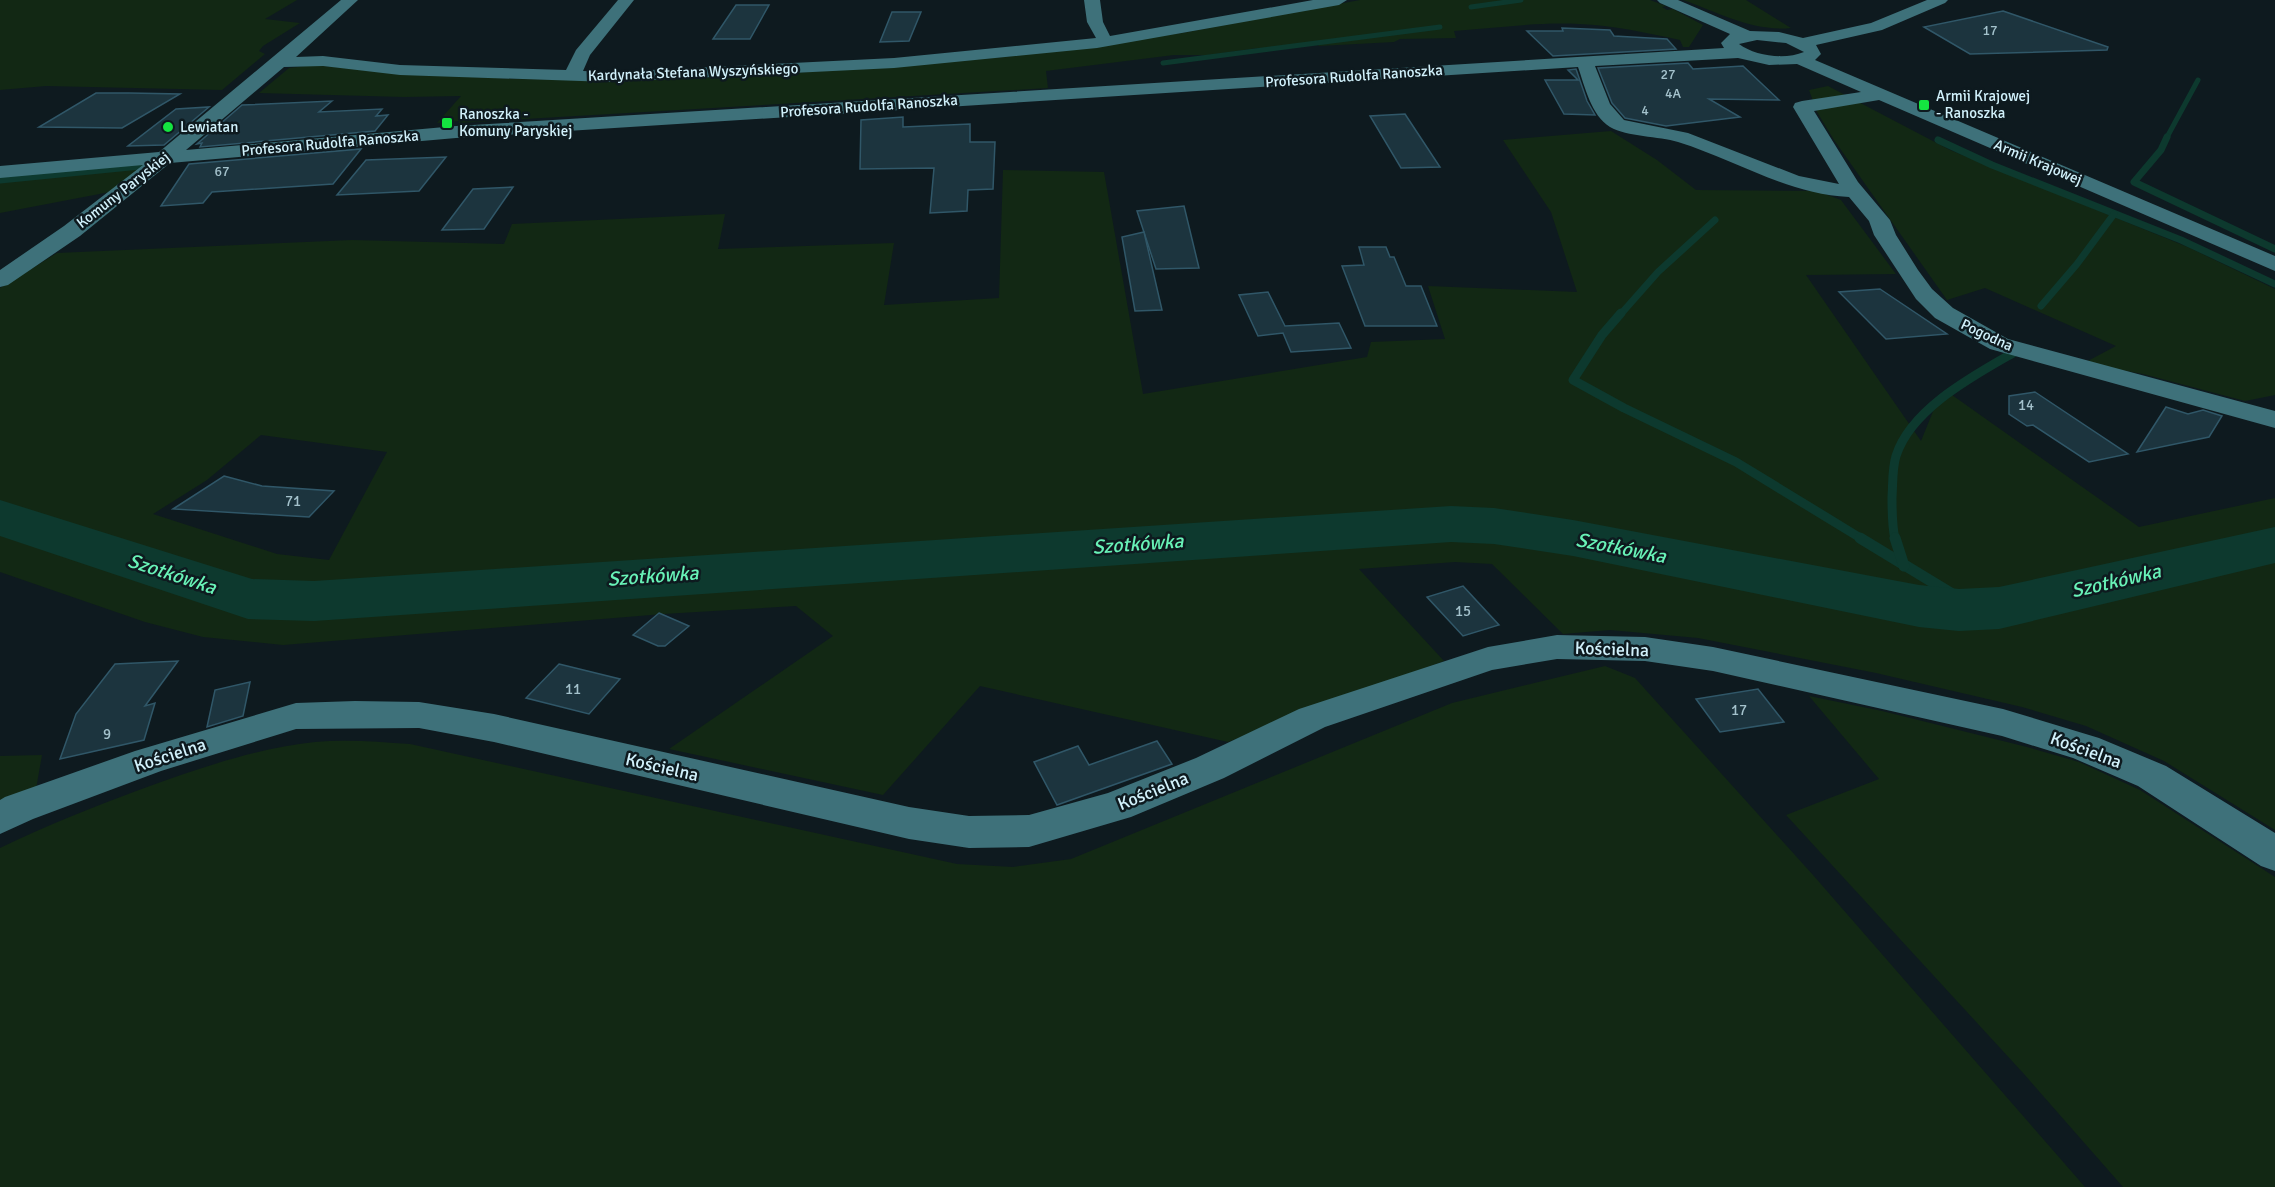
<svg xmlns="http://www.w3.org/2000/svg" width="2275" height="1187" viewBox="0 0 2275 1187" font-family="Signika,sans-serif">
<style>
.green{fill:#122814;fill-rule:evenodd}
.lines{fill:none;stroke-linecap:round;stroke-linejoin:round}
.stream-far3{stroke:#0d392e;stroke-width:5}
.stream-far2{stroke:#0d392e;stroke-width:7}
.stream-far1{stroke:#0d392e;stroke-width:9}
.stream{stroke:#0d392e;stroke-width:11}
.river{fill:#0d392e;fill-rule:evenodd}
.building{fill:#1c343e;stroke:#305768;stroke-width:1.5}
.minor{fill:#3e717a;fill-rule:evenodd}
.poi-dot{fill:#14e440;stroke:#0e1a1f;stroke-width:2}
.labels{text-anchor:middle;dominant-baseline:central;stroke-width:5;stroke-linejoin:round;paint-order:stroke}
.far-number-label{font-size:14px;fill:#a4c2cc}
.far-street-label{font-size:15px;fill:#d1f1fb;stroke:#0e1a1f}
.far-poi-label{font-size:15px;fill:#d1f1fb;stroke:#0e1a1f;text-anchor:start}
.number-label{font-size:15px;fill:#a4c2cc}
.street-label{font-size:18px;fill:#d1f1fb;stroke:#0e1a1f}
.water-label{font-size:20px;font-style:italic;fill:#68f2b7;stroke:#0e1a1f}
</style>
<rect width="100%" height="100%" fill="#0e1a1f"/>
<g class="green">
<path d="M0 0H297L265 19 300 23 263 46 259 51 265 54 222 90 46 86 0 90Z"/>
<path d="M1360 0H1650L1666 6 1662 7 1667 10 1673 9 1703 25 1689 47H1683L1680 40C1647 33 1613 25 1579 24 1538 22 1495 28 1454 31L1456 38 1400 39 1394 42 1319 46 1318 44 1260 51 1258 48 1208 55H1174L1046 71 1048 88 459 123V121L437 123 461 96 404 97 259 93 289 68 313 65 409 74 517 79 655 80 782 74 1005 57 1182 33Z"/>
<path d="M1683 0H1746L1791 28C1754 32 1717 12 1683 0Z"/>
<path d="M1828 86 1950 150 2190 248 2275 289V395L2245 401 2143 374 2084 363 2116 346 1985 288 1947 300 1834 140 1817 112 1809 90Z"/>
<path d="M1611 131 1657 160 1696 190 1817 191 1841 200 1896 274 1806 275 1921 441 1934 409 1952 395 2139 527 2275 498V830L2164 761 2086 726 2022 707 1876 673 1698 638 1610 630 1563 634 1492 564 1455 562 1359 569 1444 661 1228 742 980 686 883 795 669 749 833 636 796 606 663 614 283 645 203 637 145 622 0 572V288L57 253 352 240 504 244 512 224 725 214 718 249 894 243 884 305 999 298 1003 170 1104 172 1143 394 1367 357 1371 342 1445 339 1428 286 1577 292 1551 212 1503 140ZM261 435 387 452 329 560 277 554 153 514 207 480Z"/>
<path d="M138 169 115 191 0 213V182Z"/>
<path d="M1605 666 1635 678 1813 875 2085 1187H0V848C45 826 91 808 139 790 197 769 253 749 315 742 347 739 379 742 410 744L957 864 1013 867 1071 859 1452 703Z"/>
<path d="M1809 696 1882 711 2027 747 2079 762 2140 790 2275 877V1187H2123L2024 1074 1786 815 1879 779Z"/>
<path d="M42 755 36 789 0 806V756Z"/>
</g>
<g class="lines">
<g class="stream-far3">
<path d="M1471 7 1521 0"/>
<path d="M1163 63 1440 27"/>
<path d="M2166 139 2198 80"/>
</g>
<g class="stream-far2">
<path d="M2167 137 2161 150 2134 182 2275 249"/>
<path d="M1938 140 1992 165 2181 240 2275 284"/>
<path d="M0 180 140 166"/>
<path d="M2041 306 2077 264 2114 214"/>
<path d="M1620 315 1658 272 1715 220"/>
</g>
<g class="stream-far1">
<path d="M1621 313 1602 335 1573 380 1624 408 1736 462 1862 539"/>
<path d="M1895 539C1892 526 1892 511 1892 497 1893 484 1892 469 1896 456 1911 409 1973 376 2013 353"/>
</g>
<g class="stream">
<path d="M1860 538 1977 609"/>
<path d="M1895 538 1904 566"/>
</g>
<path class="river" d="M0 500 252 579 314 581 1451 506 1494 508 1573 520 1919 585 1959 589 1999 587 2275 527V563L1999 629 1959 631 1919 627 1573 556 1494 544 1451 542 314 621 248 619 0 536Z"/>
</g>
<g class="building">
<path d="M736 5H769L750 39H713Z"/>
<path d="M2003 11 2108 47 2107 50 1970 54 1924 27Z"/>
<path d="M892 12H921L909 41 880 42Z"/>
<path d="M1562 28 1610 30 1614 36 1667 39 1676 49 1553 56 1527 31H1563Z"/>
<path d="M1688 63 1693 69 1743 66 1779 100 1709 99 1740 117 1666 126 1625 118 1612 103 1598 68Z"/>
<path d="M1576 69 1587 101 1595 115 1564 114 1545 80H1578L1568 70Z"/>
<path d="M96 93H129L180 94 122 128 39 127Z"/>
<path d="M332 101 319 112 382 109 376 116 388 115 375 131 200 147 202 143 197 144 242 105Z"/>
<path d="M209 107 164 145 128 146 176 109Z"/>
<path d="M1405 114 1440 167 1401 168 1370 116Z"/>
<path d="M903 117V127L970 124V142H995L993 189 968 190 967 211 930 213 934 168 860 169 861 120Z"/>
<path d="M361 149 333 184 212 192 203 203 161 206 189 164Z"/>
<path d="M446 157 419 191 337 195 366 160Z"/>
<path d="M513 187 484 229 442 230 473 189Z"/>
<path d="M1184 206 1199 268 1156 269 1137 211Z"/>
<path d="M1144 232 1162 310 1135 311 1122 237Z"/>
<path d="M1359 247H1386L1390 257H1394L1406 286H1421L1437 326H1365L1342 266 1364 265Z"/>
<path d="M1880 289 1947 334 1886 339 1839 292Z"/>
<path d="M1268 292 1285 326 1339 323 1351 348 1291 352 1283 333 1258 336 1239 295Z"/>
<path d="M2035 392 2128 454 2089 462 2033 425 2027 426 2009 414V396Z"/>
<path d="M2166 407 2188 414 2203 410 2222 416 2209 437 2137 452Z"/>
<path d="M224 476 262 486 334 491 309 517 173 509Z"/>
<path d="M1463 586 1499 625 1463 636 1427 597Z"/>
<path d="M659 613 689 626 665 646H658L633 635Z"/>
<path d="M178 661 145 706 155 703 144 740 60 759 76 714 115 664Z"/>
<path d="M559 664 620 679 589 714 526 698Z"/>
<path d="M250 682 243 716 207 727 215 690Z"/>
<path d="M1758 689 1784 722 1720 732 1696 699Z"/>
<path d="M1157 741 1172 764 1057 805 1034 762 1078 746 1089 765Z"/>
</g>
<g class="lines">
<g class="minor">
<path d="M341 0H358L296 57 323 56 400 65 566 70 576 50 618 0H634L590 55 583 71 610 72 894 58 1096 38 1087 22 1084 0H1100L1103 22 1110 36 1313 0H1347L1339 5 1097 48 894 68 610 82 400 75 323 66 284 67 186 150 456 126 1724 48 1721 43 1730 34 1660 3 1657 0H1678L1750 31 1779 32 1803 38 1871 23 1927 0H1948L1945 3 1882 30 1816 45 1821 54 1815 60 2275 256V271L1879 100 1814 111 1858 182 1890 220 1896 235 1918 270 1932 289 1953 308 2008 339 2275 411V428L1990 349 1935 318 1916 299 1874 235 1869 221 1849 197C1787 194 1736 160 1678 142 1659 136 1627 137 1610 127 1591 115 1585 87 1578 67L456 138 170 163 80 236 8 285 0 287V270L64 226 143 165 0 178V166L159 152ZM1757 40 1786 43 1804 52C1785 60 1755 56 1739 44ZM1738 58 1769 65 1797 64 1861 92 1802 101 1795 103 1793 107 1839 184 1799 176 1688 133 1624 120 1610 104 1595 66Z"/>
<path d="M1557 635 1645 637 1713 647 2003 709 2099 738 2166 766 2275 833V871L2261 866 2138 786 2073 758 2002 736 1713 671 1645 661 1557 659 1492 670 1325 727 1224 778 1131 817 1029 847 969 848 909 839 494 742 419 728 296 729 280 734 161 771 33 819 0 834V800L5 797 135 751 296 703 355 701 419 702 494 714 909 807 969 816 1029 815 1108 793 1196 758 1299 709 1488 647Z"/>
</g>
</g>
<g class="poi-dot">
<rect x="1918" y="99" width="12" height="12" rx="3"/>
<rect x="441" y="117" width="12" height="12" rx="3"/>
<circle cx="168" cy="127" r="6"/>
</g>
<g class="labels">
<g class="far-number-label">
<text x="1990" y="30">17</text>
<text x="1668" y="74">27</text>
<text x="1673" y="93">4A</text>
<text x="1645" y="110">4</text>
<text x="222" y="171">67</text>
</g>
<g class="far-street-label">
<text transform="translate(693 72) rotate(-2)">Kardynała Stefana Wyszyńskiego</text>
<text transform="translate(1354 76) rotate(-4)">Profesora Rudolfa Ranoszka</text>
<text transform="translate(869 106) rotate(-4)">Profesora Rudolfa Ranoszka</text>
<text transform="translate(330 143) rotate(-5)">Profesora Rudolfa Ranoszka</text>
<text transform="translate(2038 162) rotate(23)">Armii Krajowej</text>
<text transform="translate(123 190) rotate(-38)">Komuny Paryskiej</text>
<text transform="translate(1987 335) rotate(25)">Pogodna</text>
</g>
<g class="far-poi-label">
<text x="1936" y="96">Armii Krajowej<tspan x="1936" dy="17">- Ranoszka</tspan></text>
<text x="459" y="114">Ranoszka -<tspan x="459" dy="17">Komuny Paryskiej</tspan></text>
<text x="180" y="127">Lewiatan</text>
</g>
<g class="number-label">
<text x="2026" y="405">14</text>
<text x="293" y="501">71</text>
<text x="1463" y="611">15</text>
<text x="573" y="689">11</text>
<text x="1739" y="710">17</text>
<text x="107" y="734">9</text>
</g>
<g class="street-label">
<text transform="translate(1612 649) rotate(2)">Kościelna</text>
<text transform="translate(2086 750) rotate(20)">Kościelna</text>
<text transform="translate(170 755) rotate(-18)">Kościelna</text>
<text transform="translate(662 767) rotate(13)">Kościelna</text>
<text transform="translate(1153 791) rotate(-22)">Kościelna</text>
</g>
<g class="water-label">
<text transform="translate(1138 544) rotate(-4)">Szotkówka</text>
<text transform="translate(1621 548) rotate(11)">Szotkówka</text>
<text transform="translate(172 574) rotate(18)">Szotkówka</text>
<text transform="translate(653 576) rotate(-4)">Szotkówka</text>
<text transform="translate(2116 581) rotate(-13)">Szotkówka</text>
</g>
</g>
</svg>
